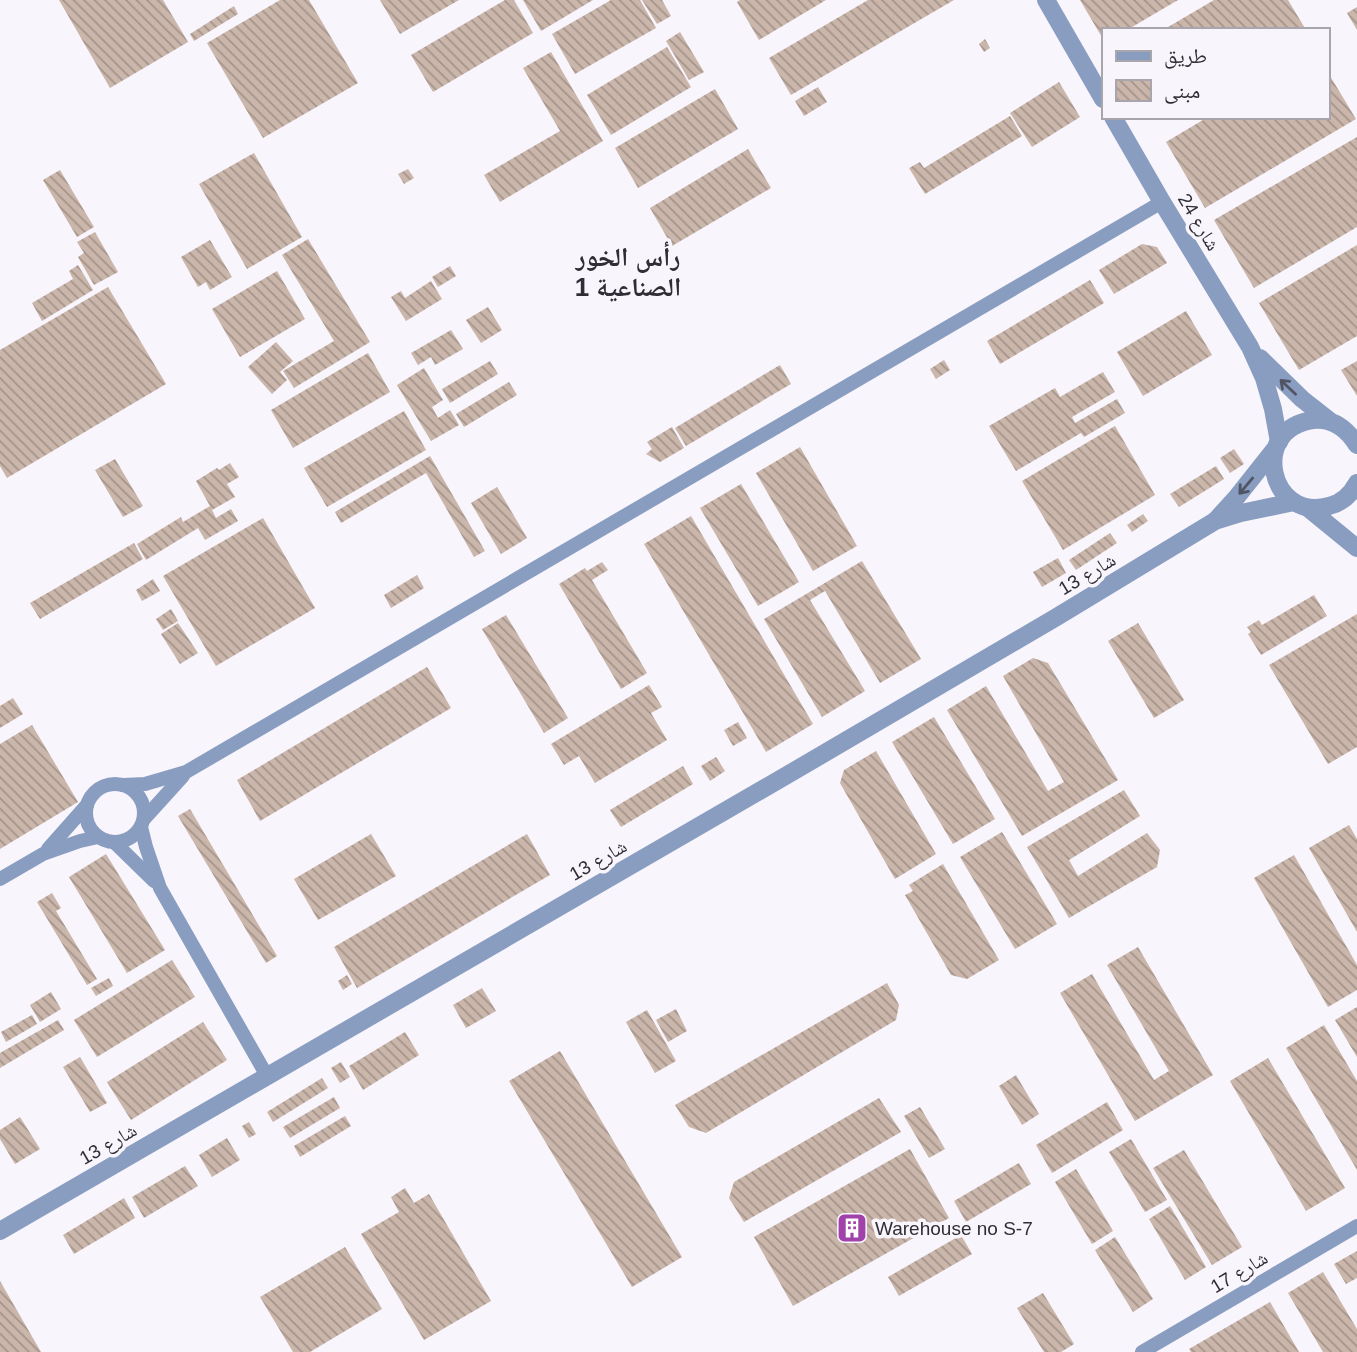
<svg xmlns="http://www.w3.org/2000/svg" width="1357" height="1352" viewBox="0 0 1357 1352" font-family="Arial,'Noto Naskh Arabic',sans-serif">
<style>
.building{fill:url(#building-back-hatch)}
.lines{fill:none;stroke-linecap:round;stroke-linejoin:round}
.minor{stroke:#899dc0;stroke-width:14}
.tertiary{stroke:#899dc0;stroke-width:18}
.oneway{stroke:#505465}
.labels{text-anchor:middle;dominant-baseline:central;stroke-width:7;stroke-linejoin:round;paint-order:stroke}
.street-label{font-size:19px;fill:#312d34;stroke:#f9f5fd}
.poi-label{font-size:19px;fill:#312d34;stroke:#f9f5fd;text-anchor:start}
.district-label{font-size:26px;font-weight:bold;fill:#312d34;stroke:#f9f5fd}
</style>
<defs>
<pattern id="building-back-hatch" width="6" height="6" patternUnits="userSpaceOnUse" patternTransform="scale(1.75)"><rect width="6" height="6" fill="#cab6aa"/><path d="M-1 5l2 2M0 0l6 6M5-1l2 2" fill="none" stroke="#a5948b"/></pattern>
</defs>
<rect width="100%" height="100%" fill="#f9f5fd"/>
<g class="building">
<path d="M59 0H163L188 42 110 88Z"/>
<path d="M280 0H309L358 83 263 138 207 43Z"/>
<path d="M380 0H459L400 34Z"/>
<path d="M505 0H514L533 33 433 92 411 55Z"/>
<path d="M523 0H593L541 31Z"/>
<path d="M611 0H640L656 28 575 74 552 34Z"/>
<path d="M642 0H662L671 16 657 24Z"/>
<path d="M740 0H826L759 40 737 2Z"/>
<path d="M868 0H954L791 95 769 58Z"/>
<path d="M1080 0H1178L1127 30H1103V39Z"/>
<path d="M1214 0H1288L1306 30H1163Z"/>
<path d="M234 6 238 14 194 41 190 34Z"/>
<path d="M1357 7V30L1347 13Z"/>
<path d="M680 32 704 72 689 80 666 41Z"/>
<path d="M985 39 990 48 984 52 979 44Z"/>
<path d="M667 47 691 87 611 135 587 95Z"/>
<path d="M551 52 603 141 500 202 484 175 560 131 523 68Z"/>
<path d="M1327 71 1356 119 1205 208 1166 142 1208 117H1327Z"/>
<path d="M1059 82 1080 117 1032 147 1010 113Z"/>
<path d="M818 87 827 102 804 116 795 101Z"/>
<path d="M715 89 738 129 638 188 615 148Z"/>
<path d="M1010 116 1022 136 925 194 909 168 920 162 924 168Z"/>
<path d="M1357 137V227L1254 288 1214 220Z"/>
<path d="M748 149 771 188 672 246 650 208Z"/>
<path d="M254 153 302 237 247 269 199 184Z"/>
<path d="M408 169 414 178 404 184 398 174Z"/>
<path d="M60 170 94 227 77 237 43 180Z"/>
<path d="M95 232 118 272 94 285 78 257 84 253 77 242Z"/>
<path d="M308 239 370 342 294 388 283 371 334 341 282 255Z"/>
<path d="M210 240 232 277 210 290 206 282 198 287 181 257Z"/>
<path d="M1142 244 1157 247 1167 263 1114 294 1099 270Z"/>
<path d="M1357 245V336L1299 370 1259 303Z"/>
<path d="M78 265 93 290 42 321 32 303 73 279 69 271Z"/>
<path d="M450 266 456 276 438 287 432 277Z"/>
<path d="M277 271 305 319 240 357 212 309Z"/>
<path d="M1090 280 1104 303 1000 364 987 341Z"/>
<path d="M431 281 442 299 406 321 391 297 401 291 405 298Z"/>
<path d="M108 287 166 384 7 478 0 466V350Z"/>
<path d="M488 307 502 330 481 343 466 320Z"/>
<path d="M1186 311 1212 355 1143 396 1117 352Z"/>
<path d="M451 330 463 349 435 365 431 357 418 365 411 353Z"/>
<path d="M276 342 293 361 280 372 287 380 272 394 248 367Z"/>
<path d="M368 353 390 392 293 448 271 410Z"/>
<path d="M944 360 950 370 936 379 930 369Z"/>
<path d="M490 361 498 374 450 403 442 389Z"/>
<path d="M1357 361V396L1341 370Z"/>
<path d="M780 365 791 384 686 446 675 428Z"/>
<path d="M424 368 443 400 432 407 438 418 450 410 459 425 431 441 397 385Z"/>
<path d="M1103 372 1115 392 1072 417 1075 423 1117 399 1125 413 1084 437 1081 433 1016 471 989 426 1055 388 1060 397Z"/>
<path d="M509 382 517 395 464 427 456 414Z"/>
<path d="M404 411 426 450 327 507 304 468Z"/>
<path d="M1115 426 1155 495 1063 550 1022 481Z"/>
<path d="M672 427 684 448 660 462 646 454 652 449 647 442Z"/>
<path d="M800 447 857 546 813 571 756 473Z"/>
<path d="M1234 449 1244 464 1230 473 1220 458Z"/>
<path d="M430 456 485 551 474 557 426 473 341 523 335 512Z"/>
<path d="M115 459 143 506 123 517 95 470Z"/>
<path d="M230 463 239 477 227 484 235 497 212 510 216 518 231 509 238 521 205 540 198 528 146 560 137 544 181 517 183 522 210 506 196 481 217 468 219 470Z"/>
<path d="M1216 466 1224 479 1179 507 1170 494Z"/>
<path d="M741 484 799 582 758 606 700 508Z"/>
<path d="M497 487 527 538 501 554 471 503Z"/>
<path d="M1143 514 1148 521 1132 532 1127 525Z"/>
<path d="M691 516 813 724 766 752 644 544Z"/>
<path d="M263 518 315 608 216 666 163 576Z"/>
<path d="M1110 533 1117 543 1076 570 1069 560Z"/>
<path d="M134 543 143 559 40 619 30 603Z"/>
<path d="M1058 558 1066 573 1042 587 1033 572Z"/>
<path d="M862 561 921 659 880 683 825 591 810 600 865 691 822 717 764 619Z"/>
<path d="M602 562 608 570 592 580 647 673 621 689 559 584 585 568 587 571Z"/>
<path d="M417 575 424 588 391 608 384 595Z"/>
<path d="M153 579 160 591 142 601 136 590Z"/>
<path d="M1314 595 1327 616 1261 655 1248 634 1251 632 1247 627 1259 620 1262 625Z"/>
<path d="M171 609 178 621 163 630 156 619Z"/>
<path d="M1357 614V747L1328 764 1269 665Z"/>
<path d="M506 615 568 718 544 733 482 629Z"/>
<path d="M178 623 198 653 180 664 161 634Z"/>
<path d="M1138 623 1184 700 1154 718 1108 641Z"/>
<path d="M1033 658 1048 663 1118 780 1022 836 947 710 986 686 1048 791 1064 782 1003 676Z"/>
<path d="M427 667 451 708 260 821 237 780Z"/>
<path d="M649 685 662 707 651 713 667 740 595 783 579 756 564 765 551 744Z"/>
<path d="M13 698 23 714 0 728V706Z"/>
<path d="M934 717 995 819 953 844 892 742Z"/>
<path d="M738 722 747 738 733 746 724 730Z"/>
<path d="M32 725 78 802 0 849V744Z"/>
<path d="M876 751 936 854 895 879 840 783 844 770Z"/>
<path d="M716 757 725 771 710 781 701 766Z"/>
<path d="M683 766 693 784 621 827 610 810Z"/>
<path d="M1124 790 1140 816 1069 860 1078 876 1147 833 1160 850 1157 867 1069 918 1027 847Z"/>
<path d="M190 809 277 956 266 963 178 816Z"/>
<path d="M1349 825 1357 839V932L1309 848Z"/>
<path d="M1002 832 1057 924 1015 949 960 857Z"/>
<path d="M371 834 396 876 318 920 294 879Z"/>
<path d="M527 834 550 875 357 988 334 947Z"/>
<path d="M106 854 165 950 127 973 69 877Z"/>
<path d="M1294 855 1357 965V990L1328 1007 1254 878Z"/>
<path d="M943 864 999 960 967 979 951 975 905 895 913 891 909 885Z"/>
<path d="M52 893 61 908 56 911 97 979 87 985 37 902Z"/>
<path d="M1138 947 1213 1075 1135 1121 1060 993 1092 974 1154 1080 1169 1071 1107 965Z"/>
<path d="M172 960 195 997 97 1057 74 1020Z"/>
<path d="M347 975 352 984 343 990 338 981Z"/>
<path d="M109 978 113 986 96 996 91 988Z"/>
<path d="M887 983 899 1005 896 1020 706 1133 689 1127 675 1105Z"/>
<path d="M482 988 496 1011 466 1028 453 1005Z"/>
<path d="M51 992 61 1009 40 1022 30 1005Z"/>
<path d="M1357 1007V1057L1335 1020Z"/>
<path d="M676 1009 687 1031 668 1042 656 1020Z"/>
<path d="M647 1010 676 1061 655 1073 626 1022Z"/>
<path d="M32 1015 37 1024 6 1042 1 1032Z"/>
<path d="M58 1020 64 1030 0 1068V1053Z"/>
<path d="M203 1022 227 1060 131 1120 107 1082Z"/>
<path d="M1324 1025 1357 1081V1170L1286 1048Z"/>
<path d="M405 1032 419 1055 363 1090 349 1066Z"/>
<path d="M560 1051 682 1257 632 1287 509 1081Z"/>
<path d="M80 1057 107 1103 90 1112 63 1067Z"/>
<path d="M1268 1058 1345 1188 1306 1211 1230 1081Z"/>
<path d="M341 1062 350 1077 340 1083 331 1068Z"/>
<path d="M1016 1075 1039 1114 1022 1125 999 1086Z"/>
<path d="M322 1078 328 1088 273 1122 267 1112Z"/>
<path d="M334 1097 340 1108 290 1138 283 1127Z"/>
<path d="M879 1098 901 1132 744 1222 729 1198 734 1182Z"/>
<path d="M1107 1102 1123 1130 1052 1173 1036 1145Z"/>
<path d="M920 1107 945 1149 929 1158 904 1116Z"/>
<path d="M345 1116 351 1126 300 1157 294 1146Z"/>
<path d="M20 1117 40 1149 15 1164 0 1139V1130Z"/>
<path d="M249 1122 256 1134 249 1138 242 1126Z"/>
<path d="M227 1138 240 1160 212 1177 199 1155Z"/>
<path d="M1131 1139 1167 1200 1145 1212 1109 1152Z"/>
<path d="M910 1149 949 1218 793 1306 754 1237Z"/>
<path d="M1184 1150 1242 1247 1212 1265 1153 1168Z"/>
<path d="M1019 1163 1031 1184 966 1222 954 1201Z"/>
<path d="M185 1166 198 1186 144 1218 132 1197Z"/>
<path d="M1076 1169 1113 1231 1092 1244 1055 1182Z"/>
<path d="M405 1188 414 1203 429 1194 491 1301 424 1340 361 1234 399 1212 391 1197Z"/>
<path d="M124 1198 135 1218 74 1254 63 1235Z"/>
<path d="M1170 1206 1206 1267 1185 1280 1149 1219Z"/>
<path d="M961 1235 972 1254 899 1296 888 1277Z"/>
<path d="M1115 1237 1153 1299 1133 1312 1095 1250Z"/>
<path d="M345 1247 382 1309 310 1352H293L260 1297Z"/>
<path d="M1357 1251V1278L1346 1284 1334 1264Z"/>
<path d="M1323 1272 1357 1329V1352H1323L1288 1293Z"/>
<path d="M0 1281 41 1352H0Z"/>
<path d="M1043 1293 1074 1344 1061 1352H1044L1017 1308Z"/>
<path d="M1270 1302 1299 1352H1191L1189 1349Z"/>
</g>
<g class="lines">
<g class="minor">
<circle cx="115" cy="813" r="29"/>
<path d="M123 785 145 784 186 772 1162 202"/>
<path d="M144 819 183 776"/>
<path d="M141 827 146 847 160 888 267 1076"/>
<path d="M114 842 154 881"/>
<path d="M48 849 87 805"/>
<path d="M0 879 43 854 80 841 98 837"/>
<path d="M1142 1352 1357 1226"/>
</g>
<g class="tertiary">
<path d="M1046 0 1103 99"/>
<path d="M1113 117 1162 202 1250 347 1264 378 1273 409 1279 442"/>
<path d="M1260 358 1302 399 1330 421"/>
<path d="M1357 445C1347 429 1333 418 1313 420 1248 429 1270 523 1329 506 1342 503 1351 494 1357 483"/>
<path d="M1308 508 1357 548"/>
<path d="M1216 520 1236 498 1274 450"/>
<path d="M0 1231 794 771 1055 618 1215 521 1241 513 1294 502"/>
</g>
</g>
<defs><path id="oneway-shaft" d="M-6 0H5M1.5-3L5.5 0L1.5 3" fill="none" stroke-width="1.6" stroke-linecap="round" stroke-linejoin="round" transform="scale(1.75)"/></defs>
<g class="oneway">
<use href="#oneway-shaft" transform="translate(1288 387) rotate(-137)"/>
<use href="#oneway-shaft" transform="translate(1246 486) rotate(130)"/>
</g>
<defs>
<g id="building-square" transform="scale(1.575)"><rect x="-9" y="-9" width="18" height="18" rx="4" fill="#a142aa" stroke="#f9f5fd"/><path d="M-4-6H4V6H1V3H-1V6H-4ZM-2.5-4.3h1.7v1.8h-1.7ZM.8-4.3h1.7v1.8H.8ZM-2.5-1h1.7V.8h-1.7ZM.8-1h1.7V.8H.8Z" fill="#fff"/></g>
</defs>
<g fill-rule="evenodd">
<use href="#building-square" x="852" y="1228"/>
</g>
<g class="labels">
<g class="street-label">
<text transform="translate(1199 222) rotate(59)">شارع 24</text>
<text transform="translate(1087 574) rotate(-31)">شارع 13</text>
<text transform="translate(598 860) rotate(-30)">شارع 13</text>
<text transform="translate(108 1144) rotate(-30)">شارع 13</text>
<text transform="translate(1239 1272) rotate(-31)">شارع 17</text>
</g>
<g class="poi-label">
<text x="875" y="1228">Warehouse no S-7</text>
</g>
<g class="district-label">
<text x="628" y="257">رأس الخور<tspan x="628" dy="30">الصناعية 1</tspan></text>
</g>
</g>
<rect x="1102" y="28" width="228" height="91" fill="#f9f5fd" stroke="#a9a5ad" stroke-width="2"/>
<rect x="1116" y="51" width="35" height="10" fill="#899dc0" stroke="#a9a5ad" stroke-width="2"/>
<text x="1164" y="63" font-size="21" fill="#312d34">طريق</text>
<rect x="1116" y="80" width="35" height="21" fill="url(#building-back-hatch)" stroke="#a9a5ad" stroke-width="2"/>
<text x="1164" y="98" font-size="21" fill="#312d34">مبنى</text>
</svg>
